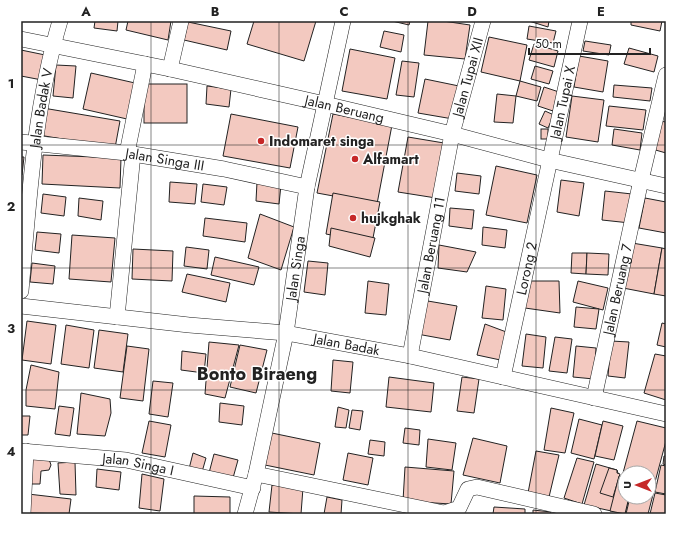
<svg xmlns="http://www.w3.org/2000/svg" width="687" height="535" viewBox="0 0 687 535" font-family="Jost,sans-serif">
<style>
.building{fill:#f3c9c0;stroke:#222}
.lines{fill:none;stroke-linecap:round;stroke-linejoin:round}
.street-casing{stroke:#222;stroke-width:16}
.street{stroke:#fff;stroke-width:15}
.grid{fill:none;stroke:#222;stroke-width:1;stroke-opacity:0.55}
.poi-dot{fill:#c62828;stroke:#fff;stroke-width:1.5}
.labels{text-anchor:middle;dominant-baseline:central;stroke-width:3;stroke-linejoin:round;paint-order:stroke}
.street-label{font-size:14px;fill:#222;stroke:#fff}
.poi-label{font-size:14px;font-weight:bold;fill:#222;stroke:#fff;text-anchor:start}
.district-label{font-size:18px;font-weight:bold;fill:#222;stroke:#fff}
.neatline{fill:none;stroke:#222;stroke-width:1.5}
.grid-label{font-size:13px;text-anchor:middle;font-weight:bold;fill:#222}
</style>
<rect width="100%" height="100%" fill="#fff"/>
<g class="building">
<path d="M95 21H118L117 31 94 28Z"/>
<path d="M128 21H171L168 40 126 30Z"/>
<path d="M254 21H316L304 61 247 44Z"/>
<path d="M392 21H410L409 25Z"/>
<path d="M428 21H443L470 25 465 59 424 55Z"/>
<path d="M529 21H549L548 27Z"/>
<path d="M631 21H662L660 31 631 25Z"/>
<path d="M188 22 231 31 227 50 184 40Z"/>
<path d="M529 26 556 31 553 43 527 39Z"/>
<path d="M384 31 404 35 401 52 380 47Z"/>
<path d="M489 37 527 45 520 81 481 72Z"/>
<path d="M585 41 611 45 609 55 583 51Z"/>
<path d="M534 44 558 51 554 67 529 60Z"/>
<path d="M629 48 658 56 654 72 624 64Z"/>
<path d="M350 49 395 58 387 99 342 91Z"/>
<path d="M21 50 50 56 42 80 21 76Z"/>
<path d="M579 56 608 61 603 92 574 87Z"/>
<path d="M402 61 419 63 414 97 396 95Z"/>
<path d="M56 65 76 66 73 98 53 96Z"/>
<path d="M535 66 553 71 549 84 531 79Z"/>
<path d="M91 73 135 83 127 119 83 109Z"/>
<path d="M425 79 459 86 453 119 418 113Z"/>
<path d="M520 81 541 87 537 101 516 96Z"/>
<rect x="144" y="84" width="43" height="39"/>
<path d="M614 85 652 88 650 101 613 97Z"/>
<path d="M207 86 231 89 229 107 206 104Z"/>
<path d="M544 87 559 92 553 111 538 106Z"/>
<path d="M497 94 516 96 513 123 494 122Z"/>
<path d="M572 96 604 100 598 142 566 137Z"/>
<path d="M609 106 646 110 643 130 606 126Z"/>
<path d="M43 108 120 121 115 148 39 135Z"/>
<path d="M545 111 554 115 548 128 539 124Z"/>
<path d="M231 114 298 127 290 168 223 156Z"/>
<path d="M333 114 392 125 377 204 317 193Z"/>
<path d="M659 121 666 122V153L652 149Z"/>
<rect x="541" y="129" width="7" height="10"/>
<path d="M614 129 642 133 640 150 612 145Z"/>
<path d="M408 137 444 143 436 198 398 192Z"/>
<path d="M43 155 121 158 120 188 42 184Z"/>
<path d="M21 157H24L22 175H21Z"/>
<path d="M496 166 537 175 527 223 486 215Z"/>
<path d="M457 173 481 176 479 194 455 191Z"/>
<path d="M561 180 584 183 579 216 557 212Z"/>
<path d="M170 182 197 184 195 204 169 202Z"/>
<path d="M257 182 281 185 279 204 256 201Z"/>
<path d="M203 184 227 187 224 205 201 202Z"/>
<path d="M605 191 632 194 630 223 602 220Z"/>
<path d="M333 193 380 202 372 243 326 234Z"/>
<path d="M43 194 66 197 64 216 41 213Z"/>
<path d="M79 198 103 201 101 220 78 216Z"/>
<path d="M645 198 666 202V233L639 228Z"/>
<path d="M450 208 474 210 472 229 449 226Z"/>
<path d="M260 214 294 227 281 270 248 258Z"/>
<path d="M205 218 247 223 245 242 203 236Z"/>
<path d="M483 227 507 230 505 248 482 245Z"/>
<path d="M331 228 375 238 370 257 329 246Z"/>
<path d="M37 232 61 234 59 253 35 250Z"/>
<path d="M72 235 115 238 111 282 69 279Z"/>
<path d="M632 243 662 248 654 294 623 288Z"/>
<path d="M439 245 476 252 467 272 438 268Z"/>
<path d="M186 247 209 250 207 269 184 266Z"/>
<path d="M662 248 666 249V296L654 294Z"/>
<path d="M133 249 173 251 172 281 132 279Z"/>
<path d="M572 253H587L586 274 571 273Z"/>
<path d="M587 253 609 254 608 275 586 274Z"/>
<path d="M215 257 259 267 254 285 211 275Z"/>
<path d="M308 261 328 263 325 295 304 292Z"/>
<path d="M32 263 55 266 53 284 30 282Z"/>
<path d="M187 274 230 283 226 302 182 292Z"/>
<path d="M368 281 389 284 386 315 365 313Z"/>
<path d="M524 281H559L560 313 518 307Z"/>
<path d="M578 281 608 288 603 310 573 302Z"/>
<path d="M486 286 506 289 503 320 482 318Z"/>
<path d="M422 300 457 306 450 340 417 334Z"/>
<path d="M576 307 599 309 596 329 574 327Z"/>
<path d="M27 321 56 325 51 364 22 360Z"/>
<path d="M662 323 666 324V347L657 345Z"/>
<path d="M485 324 509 333 505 361 477 355Z"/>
<path d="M66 325 94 330 89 368 61 364Z"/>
<path d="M99 330 128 334 123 372 94 368Z"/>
<path d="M526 334 546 337 543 368 522 366Z"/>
<path d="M555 337 572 339 567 373 549 371Z"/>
<path d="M611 341 629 342 625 378 608 376Z"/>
<path d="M209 342 239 345 225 398 205 394Z"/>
<path d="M240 345 267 350 256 393 230 387Z"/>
<path d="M127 346 149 349 143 401 120 398Z"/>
<path d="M576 346 596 348 594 379 573 377Z"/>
<path d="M182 351 206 354 204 373 181 370Z"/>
<path d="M655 354 666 356V400L644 393Z"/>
<path d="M333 360 353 362 350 393 331 391Z"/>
<path d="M31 365 59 372 55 409 26 406V390Z"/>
<path d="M389 377 434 383 431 412 386 407Z"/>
<path d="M462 377 479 379 474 413 457 411Z"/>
<path d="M153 381 173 383 168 417 149 414Z"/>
<path d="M81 393 110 399 111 413 105 436 77 434Z"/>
<path d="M220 403 244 406 242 425 219 422Z"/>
<path d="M59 406 74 408 70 436 55 434Z"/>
<path d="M338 407 349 410 346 428 335 427Z"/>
<path d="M551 408 574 413 565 453 544 450Z"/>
<path d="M352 410 363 411 360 430 349 428Z"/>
<path d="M21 416H30L28 435H21Z"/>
<path d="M579 419 602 425 594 459 571 453Z"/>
<path d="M149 421 171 425 165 457 142 453Z"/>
<path d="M603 421 623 426 614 460 595 456Z"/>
<path d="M637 421 666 428V441L655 482 649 480V473H623Z"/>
<path d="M405 428 420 430 419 445 403 443Z"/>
<path d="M267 432 320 443 314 475 260 464Z"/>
<path d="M473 438 507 446 500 483 463 475Z"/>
<path d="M428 439 456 443 452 470 426 467Z"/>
<path d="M370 440 385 442 384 456 368 454Z"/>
<path d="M536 451 559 455 549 497 528 493Z"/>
<path d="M193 453 206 458 202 472 189 469Z"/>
<path d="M348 453 373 458 368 485 343 480Z"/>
<path d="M214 454 238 460 233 478 209 473Z"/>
<path d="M664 456H666V465L663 464Z"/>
<path d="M27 458 49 459 51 465 49 470 41 471 40 484H27Z"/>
<path d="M577 458 594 462 582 504 564 498Z"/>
<path d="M75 462 76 495 60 494 58 463Z"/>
<path d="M596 464 617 470 619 476 625 478V497H629L625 514 584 505Z"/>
<path d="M661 465 666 466V494L655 492Z"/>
<path d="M405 467 454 471 451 504 403 501Z"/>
<path d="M609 468 617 470V473L620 474 613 497 600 493Z"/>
<path d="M97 469 121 472 119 490 96 487Z"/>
<path d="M142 474 164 479 160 511 139 508Z"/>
<path d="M619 476 625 478V497H629L625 514 610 511Z"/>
<path d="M649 481 656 483 648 514H626L630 497H649Z"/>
<path d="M272 485 303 488 301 514 269 512Z"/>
<path d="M655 493 666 495V514H650Z"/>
<path d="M28 494 71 499 69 514 26 513Z"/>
<path d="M194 496 230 497V514H194Z"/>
<path d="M327 497 342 500 341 514H324Z"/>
<path d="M494 507 525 509V514H493Z"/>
<path d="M533 510 551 512 550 514H533Z"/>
</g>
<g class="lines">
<g class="street-casing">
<g id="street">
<path id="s1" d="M21 39 170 69 325 104 452 134 549 160 666 186"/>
<path d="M170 69 181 21"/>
<path id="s2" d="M21 142 127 153 224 169 307 187"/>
<path d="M127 153 145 64"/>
<path id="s3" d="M21 291C29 200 34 109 60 21"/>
<path id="s4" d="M21 306 189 325 286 333 410 356 666 414"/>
<path d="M117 317 133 154"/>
<path id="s5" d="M410 356 452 134 483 21"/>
<path id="s6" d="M503 377 580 21"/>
<path id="s7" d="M594 398 641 180 666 75"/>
<path id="s8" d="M21 451 126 460 253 488"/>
<path d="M256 474 444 513 459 508 468 489 477 487 594 514"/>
<path d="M23 514 26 451"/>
<path id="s9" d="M245 514 256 474 286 333 307 187 343 21"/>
</g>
</g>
<use href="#street" class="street"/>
</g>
<path class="grid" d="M151 21V514M279 21V514M408 21V514M536 21V514M21 145H666M21 268H666M21 390H666"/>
<g class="poi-dot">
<circle cx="261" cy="141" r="4"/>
<circle cx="355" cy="159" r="4"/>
<circle cx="353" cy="218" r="4"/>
</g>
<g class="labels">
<g class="street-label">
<text stroke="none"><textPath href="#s5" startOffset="285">Jalan Tupai XII</textPath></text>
<text stroke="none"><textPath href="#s6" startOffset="281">Jalan Tupai X</textPath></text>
<text stroke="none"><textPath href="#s3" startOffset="184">Jalan Badak V</textPath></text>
<text stroke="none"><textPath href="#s1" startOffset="331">Jalan Beruang</textPath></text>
<text stroke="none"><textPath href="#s2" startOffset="145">Jalan Singa III</textPath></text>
<text stroke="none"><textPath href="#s5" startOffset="113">Jalan Beruang 11</textPath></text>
<text stroke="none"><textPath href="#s9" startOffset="251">Jalan Singa</textPath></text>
<text stroke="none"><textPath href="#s6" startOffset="111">Lorong 2</textPath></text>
<text stroke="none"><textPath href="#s7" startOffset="111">Jalan Beruang 7</textPath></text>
<text stroke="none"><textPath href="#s4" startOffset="328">Jalan Badak</textPath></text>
<text stroke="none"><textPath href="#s8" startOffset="118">Jalan Singa I</textPath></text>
</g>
<g class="poi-label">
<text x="269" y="141">Indomaret singa</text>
<text x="363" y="159">Alfamart</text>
<text x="361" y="218">hujkghak</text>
</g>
<g class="district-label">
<text x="257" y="374">Bonto Biraeng</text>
</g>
</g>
<rect width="687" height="535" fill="none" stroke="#ffffff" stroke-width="44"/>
<g transform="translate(637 485) rotate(270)"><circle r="19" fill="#ffffff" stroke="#a7a7a7"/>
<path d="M0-3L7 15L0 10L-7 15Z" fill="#c62828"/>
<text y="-6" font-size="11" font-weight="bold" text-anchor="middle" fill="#222222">U</text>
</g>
<path d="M529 48v6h121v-6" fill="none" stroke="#222222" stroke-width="2"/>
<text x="535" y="48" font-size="12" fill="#222222" stroke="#ffffff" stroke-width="3" paint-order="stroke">50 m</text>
<rect x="22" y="22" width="643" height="491" class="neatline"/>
<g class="grid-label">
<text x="86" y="16">A</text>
<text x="215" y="16">B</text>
<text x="344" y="16">C</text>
<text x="472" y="16">D</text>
<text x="601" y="16">E</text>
<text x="11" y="88">1</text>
<text x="11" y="211">2</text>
<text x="11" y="333">3</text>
<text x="11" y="456">4</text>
</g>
</svg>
